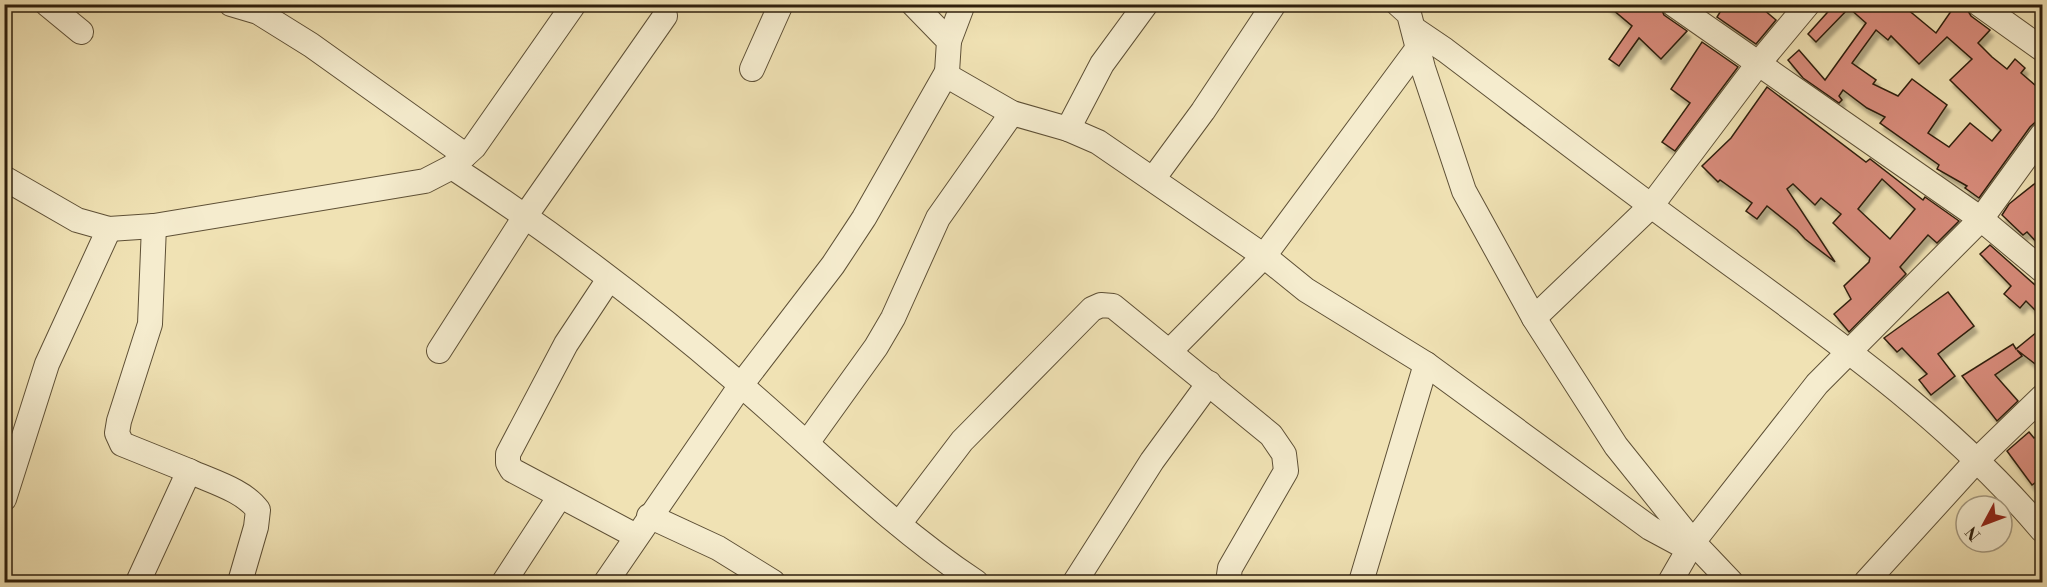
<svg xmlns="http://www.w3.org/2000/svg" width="2047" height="587" viewBox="0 0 2047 587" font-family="'Libre Bodoni',serif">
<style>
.building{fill:#d98c7b;stroke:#2e1f0c;stroke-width:1.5;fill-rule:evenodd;filter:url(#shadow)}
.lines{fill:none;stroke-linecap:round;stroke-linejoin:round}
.minor-casing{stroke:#5e5036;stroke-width:26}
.minor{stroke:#f5ecce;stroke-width:24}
</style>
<defs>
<filter id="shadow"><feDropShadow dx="3.5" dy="6" stdDeviation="1.5" flood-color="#0004"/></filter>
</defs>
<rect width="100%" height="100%" fill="#f0e2b4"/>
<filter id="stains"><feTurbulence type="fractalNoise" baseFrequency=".00333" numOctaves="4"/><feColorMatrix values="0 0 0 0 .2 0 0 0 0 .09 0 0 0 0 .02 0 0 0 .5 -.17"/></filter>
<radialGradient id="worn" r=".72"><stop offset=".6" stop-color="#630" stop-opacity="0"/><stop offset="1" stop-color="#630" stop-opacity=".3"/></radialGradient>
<g class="building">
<path d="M1606 4H1659L1664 15 1687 31 1661 59 1639 38 1619 66 1609 59 1632 26Z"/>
<path d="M1725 4H1757L1776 20 1756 44 1717 17Z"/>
<path d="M1835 4H1901L1936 33 1956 4H1964L1971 16 1990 30 1978 43 1992 57 2007 69 2015 59 2025 68 2021 73 2043 92V115L2030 127 1979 198 1965 188 1967 186 1937 169 1939 165 1880 123 1885 117 1867 108 1843 90 1839 96 1842 100 1839 103 1803 78 1788 60 1799 50 1825 80 1866 23 1849 8 1816 42 1808 34ZM1876 30 1888 40 1891 36 1919 64 1947 37 1972 59 1950 80 2001 130 1992 141 1970 123 1949 147 1928 133 1947 105 1912 79 1898 96 1873 84 1876 80 1852 63Z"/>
<path d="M1702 42 1738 67 1675 151 1662 142 1690 103 1671 89Z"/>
<path d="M1767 87 1866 162 1870 159 1923 200 1925 197 1959 221 1937 243 1928 235 1900 267 1906 274 1849 332 1834 314 1851 299 1844 286 1869 262 1870 258 1833 223 1841 214 1821 198 1815 205 1793 184 1787 189 1835 262 1805 239 1797 230 1767 206 1757 219 1746 211 1752 203 1720 180 1718 182 1702 166 1731 138ZM1882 179 1915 209 1890 239 1858 209Z"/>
<path d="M2043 177V249L2027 232 2023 235 2002 215 2009 204Z"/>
<path d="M1990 245 2043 292V318L2026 301 2020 308 2004 294 2011 286 1980 254Z"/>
<path d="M1948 292 1974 326 1938 354 1955 376 1931 395 1919 380 1927 374 1902 348 1897 352 1884 338Z"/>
<path d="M2043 327V370L2017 350 2022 356 1995 375 2018 401 1997 421 1962 376 2013 344 2016 349Z"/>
<path d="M2029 432 2034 438 2043 432V477L2032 485 2007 451Z"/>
</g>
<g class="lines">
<g class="minor-casing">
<g id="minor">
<path d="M47 4 81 32"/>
<path d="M231 4 258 12 311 45 465 155"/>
<path d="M913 4 949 41 947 72 951 78 1012 113 1068 129 1098 142 1264 256 1306 290 1426 364 1650 528 1689 549"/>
<path d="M1398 4 1409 14 1423 68 1464 191 1534 318 1616 446 1693 542 1731 582"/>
<path d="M1673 4 1981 219 2042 270"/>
<path d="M1979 4 2042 49"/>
<path d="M1414 29 1445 50C1531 115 1616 181 1703 244 1822 331 1947 417 2042 530"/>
<path d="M949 41 963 4"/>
<path d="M752 69 781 4"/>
<path d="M1068 129 1102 64 1146 4"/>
<path d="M452 167C553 233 651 307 742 386 819 452 891 526 976 582"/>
<path d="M4 178 77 220 109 229 154 226 425 181 452 167 474 147 574 4"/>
<path d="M1153 179 1203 111 1274 4"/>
<path d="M154 226 150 324 119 421 117 433 122 444 189 471"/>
<path d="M609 279 566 344 508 454V463L512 470 636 536"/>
<path d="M1534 318 1651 206 1758 64 1808 4"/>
<path d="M439 351 526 215 665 16"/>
<path d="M1170 351 1264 256 1418 48"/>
<path d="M807 443 876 347 893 318 938 218 1012 113"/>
<path d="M4 499 47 364 109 229"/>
<path d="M649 516 718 548 773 582"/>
<path d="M899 524 962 441 1092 309 1101 305 1113 306 1271 435 1284 454 1286 471 1230 568 1228 582"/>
<path d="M138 582 189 471C210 481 244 490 258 510L256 527 240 582"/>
<path d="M504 582 560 496"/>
<path d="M606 582 741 385 833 265 864 218 947 72"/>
<path d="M1075 582 1152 461 1209 383"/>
<path d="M1361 582 1426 364"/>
<path d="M1670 582 1693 542 1817 384 1981 219 2042 135"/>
<path d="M1866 582 1977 460 2042 397"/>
</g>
</g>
<use href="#minor" class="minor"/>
</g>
<rect width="2047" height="587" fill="none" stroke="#f0e2b4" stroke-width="24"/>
<rect x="6" y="6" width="2035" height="575" fill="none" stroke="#2e1f0c" stroke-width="3"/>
<rect x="12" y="12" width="2023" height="563" fill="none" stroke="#2e1f0c" stroke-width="1.5"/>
<g transform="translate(1984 524) rotate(229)"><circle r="28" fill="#f5ecce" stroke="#a59a80" stroke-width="1.5"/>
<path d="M0-4.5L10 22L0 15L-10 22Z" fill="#8f2418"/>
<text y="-9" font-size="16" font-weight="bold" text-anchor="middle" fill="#2e1f0c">N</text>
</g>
<rect width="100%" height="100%" filter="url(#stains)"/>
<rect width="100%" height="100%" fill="url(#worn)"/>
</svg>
